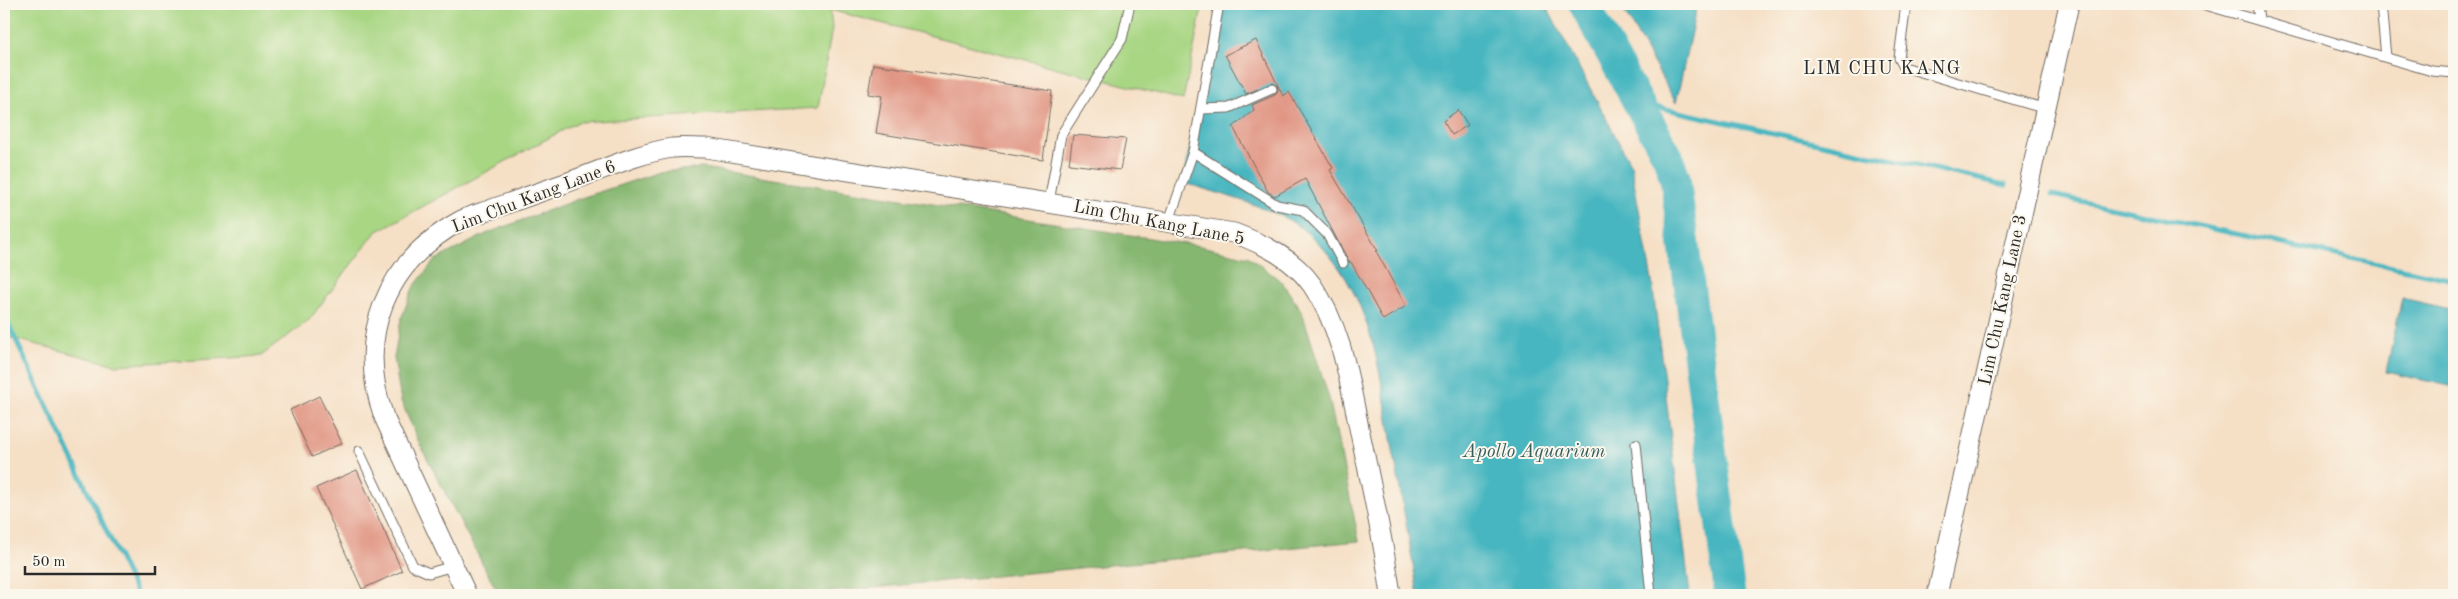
<svg xmlns="http://www.w3.org/2000/svg" width="2458" height="599" viewBox="0 0 2458 599" font-family="'Old Standard TT',serif">
<style>
.green{fill:#a8d683;stroke:#6a8057}
.forest{fill:#86b771;stroke:#58714e}
.water{fill:#47b6c0;stroke:#397076}
.lines{fill:none;stroke-linecap:round;stroke-linejoin:round}
.stream{stroke:#47b6c0;stroke-width:5}
.river{stroke:#47b6c0;stroke-width:31}
.building{fill:#df8e7b}
.lane-casing{stroke:#726a61;stroke-width:11}
.street-casing{stroke:#726a61;stroke-width:21}
.lane{stroke:#fff;stroke-width:9}
.street{stroke:#fff;stroke-width:19}
.labels{text-anchor:middle;dominant-baseline:central;stroke-width:4;stroke-linejoin:round;paint-order:stroke}
.street-label{font-size:18px;fill:#2b2b2b;stroke:#fbf7ec}
.neighbourhood-label{font-size:19px;letter-spacing:1px;fill:#2b2b2b;stroke:#fbf7ec}
.water-label{font-size:19px;font-style:italic;fill:#355c5f;stroke:#fbf7ec}
</style>
<rect width="100%" height="100%" fill="#fbf7ec"/>
<filter id="ink" filterUnits="userSpaceOnUse"><feTurbulence type="fractalNoise" baseFrequency=".02" numOctaves="2"/><feDisplacementMap in="SourceGraphic" scale="10" xChannelSelector="R" yChannelSelector="G"/><feConvolveMatrix kernelMatrix="1 2 1 2 8 2 1 2 1" color-interpolation-filters="sRGB"/></filter>
<filter id="wash" filterUnits="userSpaceOnUse"><feTurbulence type="fractalNoise" baseFrequency=".0096" numOctaves="4" result="noise"/><feDisplacementMap in="SourceGraphic" scale="20" xChannelSelector="R" yChannelSelector="G"/><feGaussianBlur stdDeviation="1.12" result="paint"/><feColorMatrix in="noise" values="0 0 0 0 0 0 0 0 0 0 0 0 0 0 0 0 0 1.4 0 .05"/><feComposite in="paint" operator="in"/></filter>
<g filter="url(#wash)">
<rect width="100%" height="100%" fill="#f5dfc5"/>
<path class="green" d="M4 4H1203L1183 100 830 10 832 28 818 108 578 122 376 232 309 320 261 356 116 365 4 336Z"/>
<path class="forest" d="M703 168 1200 246 1249 257 1282 282 1302 312 1329 398 1359 541 799 595H499L420 445 401 401 394 358 401 319 413 288 435 260 488 233 578 199 660 172Z"/>
<g class="water">
<path d="M1222 4H1545L1631 165 1652 281 1690 595H1418C1410 547 1402 498 1393 450 1379 369 1372 283 1301 228 1274 207 1215 193 1182 182Z"/>
<path d="M1620 4H1697L1676 103Z"/>
<path d="M2402 298 2454 310V387L2386 372Z"/>
</g>
<g class="lines">
<g class="stream">
<path d="M1639 103 2006 185"/>
<path d="M2052 195 2454 280"/>
<path d="M4 315 137 595"/>
</g>
<path class="river" d="M1584 4 1668 157 1675 178 1730 595"/>
</g>
<g id="blocks">
<g class="building">
<path d="M1256 40 1283 96 1289 92 1333 168 1330 170 1378 251H1376L1406 306 1383 320 1351 262H1349L1305 179 1275 196 1268 192 1233 127 1254 110 1252 105 1275 95 1278 90 1277 86 1272 83 1246 94 1225 55Z"/>
<path d="M873 64 1052 91 1043 160 876 133 882 96 868 94Z"/>
<path d="M1458 110 1468 125 1452 135 1443 121Z"/>
<path d="M1073 135 1126 139 1120 170 1069 164Z"/>
<path d="M319 396 342 443 312 457 290 410Z"/>
<path d="M357 470 402 571 362 589 316 488Z"/>
</g>
</g>
</g>
<g filter="url(#ink)">
<use href="#blocks" fill-opacity="0" stroke="#726a61" stroke-width="1"/>
<g class="lines">
<g class="lane-casing">
<g id="lane">
<path d="M1906 4 1899 58 1904 67 2046 109"/>
<path d="M2202 4 2432 71 2454 73"/>
<path d="M2257 4 2259 20"/>
<path d="M2381 4 2386 57"/>
<path d="M1201 109 1229 108 1272 89"/>
<path d="M1193 152 1277 205 1303 210 1327 234 1343 263"/>
<path d="M1049 202 1061 135 1122 39 1130 4"/>
<path d="M1169 221 1193 152 1219 4"/>
<path d="M1636 444 1651 595"/>
<path d="M359 451 413 566 429 573 453 566"/>
</g>
</g>
<g class="street-casing">
<g id="street">
<path d="M467 595 384 417C355 336 386 262 460 221 469 216 481 213 492 209 515 201 537 193 560 185 596 173 634 154 672 148 682 147 695 148 706 148L1234 233C1263 244 1293 258 1312 285 1344 331 1350 388 1362 442 1373 493 1384 544 1391 595"/>
<path d="M1937 595 2069 4"/>
</g>
</g>
<use href="#lane" class="lane"/>
<use href="#street" class="street"/>
</g>
</g>
<g class="labels">
<g class="street-label">
<text transform="translate(534 197) rotate(-21)">Lim Chu Kang Lane 6</text>
<text transform="translate(1159 223) rotate(11)">Lim Chu Kang Lane 5</text>
<text transform="translate(2003 300) rotate(-78)">Lim Chu Kang Lane 3</text>
</g>
<g class="neighbourhood-label">
<text x="1882" y="69">LIM CHU KANG</text>
</g>
<g class="water-label">
<text x="1534" y="452">Apollo Aquarium</text>
</g>
</g>
<rect width="2458" height="599" fill="none" stroke="#fbf7ec" stroke-width="20"/>
<path d="M25 566v8h130v-8" fill="none" stroke="#2b2b2b" stroke-width="2.5"/>
<text x="32" y="566" font-size="15" fill="#2b2b2b" stroke="#fbf7ec" stroke-width="4" paint-order="stroke">50 m</text>
</svg>
